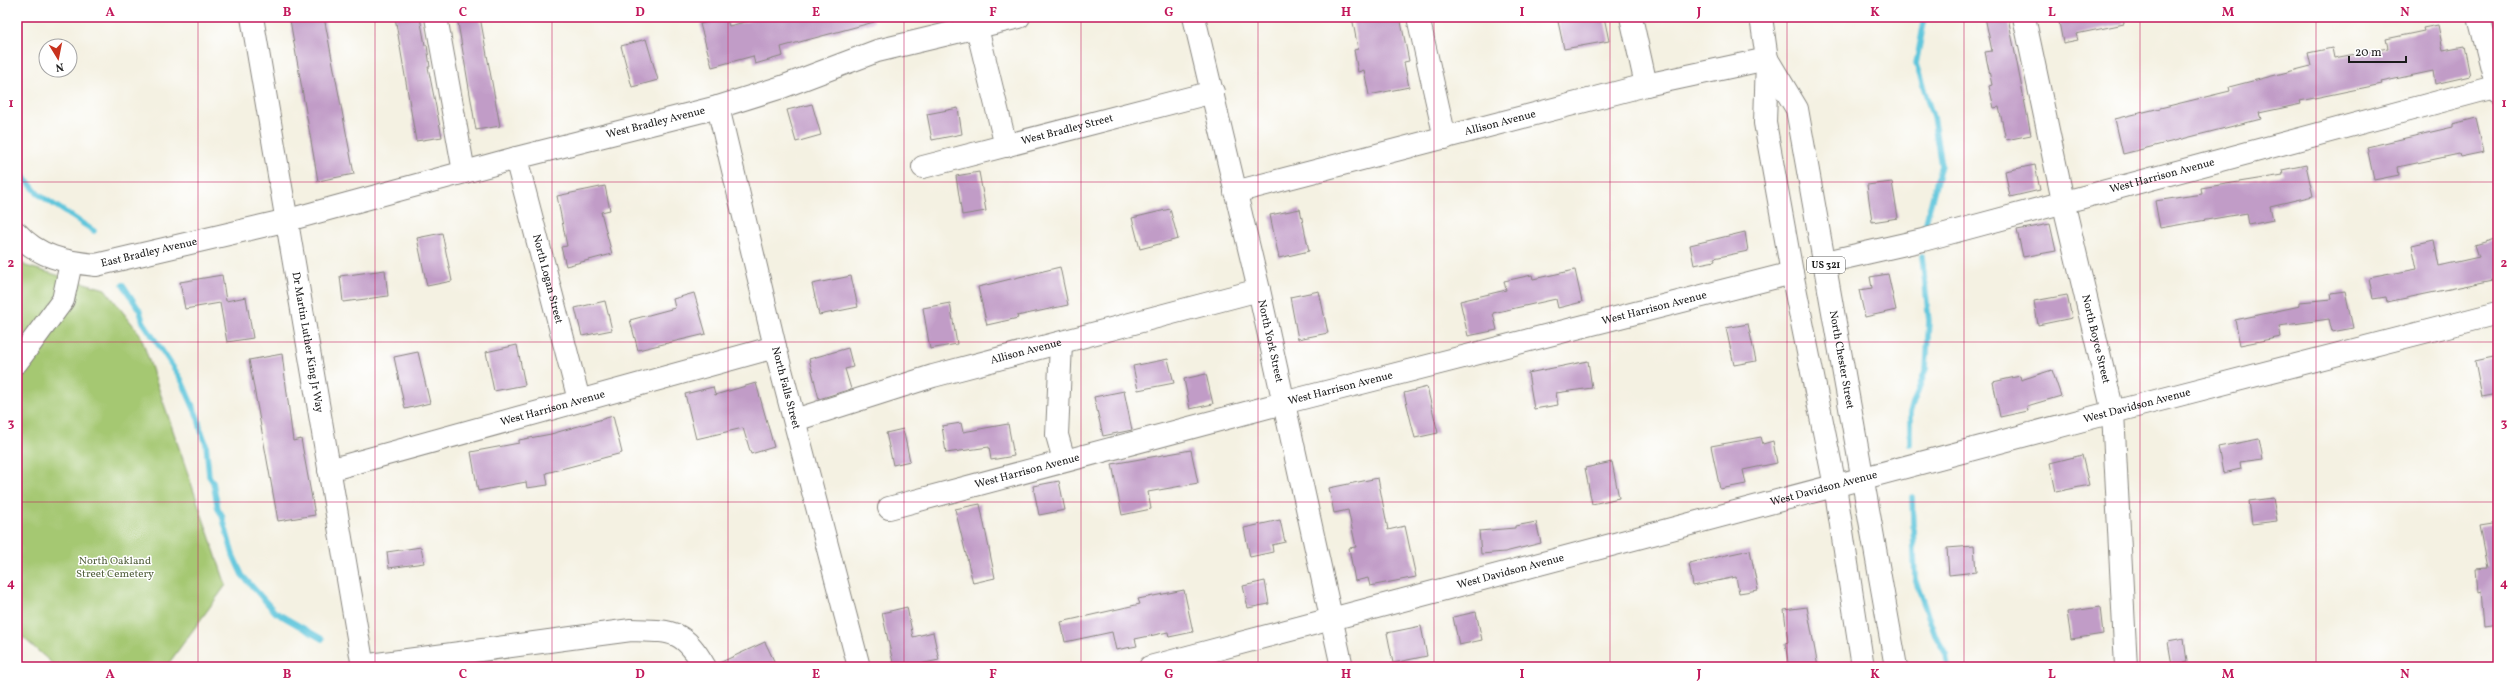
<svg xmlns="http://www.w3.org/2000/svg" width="2515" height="684" viewBox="0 0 2515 684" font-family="Vollkorn,serif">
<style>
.green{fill:#a5c872;stroke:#607247}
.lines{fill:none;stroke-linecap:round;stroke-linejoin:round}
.stream{stroke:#60c6dc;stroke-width:5.5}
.building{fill:#c19cc7}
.minor-casing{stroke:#88867f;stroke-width:24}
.major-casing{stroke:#88867f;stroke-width:24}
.minor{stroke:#fff;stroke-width:22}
.major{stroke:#fff;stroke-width:22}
.grid{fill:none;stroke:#c2185b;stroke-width:1;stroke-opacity:0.55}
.labels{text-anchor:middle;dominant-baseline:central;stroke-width:3;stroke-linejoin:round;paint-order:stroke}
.shield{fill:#fff;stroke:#606060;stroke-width:1}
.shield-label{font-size:10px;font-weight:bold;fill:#1c1c1c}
.street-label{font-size:11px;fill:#1c1c1c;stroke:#fff}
.park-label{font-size:11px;fill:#53613e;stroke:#fff}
.neatline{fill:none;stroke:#c2185b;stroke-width:1.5}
.grid-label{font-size:13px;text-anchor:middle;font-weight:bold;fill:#c2185b}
</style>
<rect width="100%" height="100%" fill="#fff"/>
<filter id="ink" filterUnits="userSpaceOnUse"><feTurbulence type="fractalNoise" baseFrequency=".025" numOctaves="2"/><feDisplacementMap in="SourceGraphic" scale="8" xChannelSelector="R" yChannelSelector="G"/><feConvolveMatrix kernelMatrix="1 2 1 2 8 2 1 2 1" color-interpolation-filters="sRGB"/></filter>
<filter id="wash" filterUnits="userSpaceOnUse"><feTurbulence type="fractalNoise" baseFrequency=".012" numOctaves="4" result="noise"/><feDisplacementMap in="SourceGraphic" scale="16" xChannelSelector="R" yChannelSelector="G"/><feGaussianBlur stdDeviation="0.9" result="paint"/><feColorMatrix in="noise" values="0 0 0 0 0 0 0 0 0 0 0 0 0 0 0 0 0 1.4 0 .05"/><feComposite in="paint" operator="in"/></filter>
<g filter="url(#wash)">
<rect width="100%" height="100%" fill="#f4f1e2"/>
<path class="green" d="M17 259 26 266 105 289 140 334 226 585 166 667H56L17 632Z"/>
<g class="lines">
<g class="stream">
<path d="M17 168 38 194 94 231"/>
<path d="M1924 230 1941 165 1933 117 1916 64 1925 17"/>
<path d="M123 285 140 311 143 322 181 379 198 418 201 431 206 443 209 476 213 482 218 509 222 515 233 555 242 575 275 612 322 639"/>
<path d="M1910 444V412L1926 369 1929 321 1922 256"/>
<path d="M1912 497 1915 579 1935 635 1946 654 1948 667"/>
</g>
</g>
<g id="blocks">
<g class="building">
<path d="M308 17H324L354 174 318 181 290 20Z"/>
<path d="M395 17H420L425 45H427L430 67H428L442 137 416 141Z"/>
<path d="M457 17H480L500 126 476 130Z"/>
<path d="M726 17 729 26 764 17H873L874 22 781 47 783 56 755 64 753 56 712 67 700 24Z"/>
<path d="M1352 17H1400L1409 61 1404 62 1409 87 1369 95 1364 70 1358 72 1354 50 1358 49Z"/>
<path d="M1557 17H1604L1609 41 1564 49Z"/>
<path d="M1985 17H2008L2031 135 2006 140 1999 107 1994 108 1989 86 1992 85 1985 52 1992 51Z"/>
<path d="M2058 17H2123L2124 24 2076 34 2078 40 2063 43Z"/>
<path d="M2438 25 2443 50 2464 46 2470 76 2435 84 2433 71 2381 82 2382 84 2300 101 2301 104 2259 113 2261 119 2123 154 2115 119 2230 91 2229 87 2311 66 2308 53 2332 48 2334 58 2388 48 2386 39 2424 31 2423 28Z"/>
<path d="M646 39 658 80 632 87 621 46Z"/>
<path d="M812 104 821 135 796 142 787 110Z"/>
<path d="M958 108 962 134 932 140 927 114Z"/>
<path d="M2476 118 2484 152 2460 157 2459 154 2398 167 2399 175 2374 180 2367 147 2453 127V124Z"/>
<path d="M2035 165 2040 190 2010 197 2005 171Z"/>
<path d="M2306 165 2313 196 2270 206 2273 220 2249 225 2247 213 2160 228 2155 201 2202 194 2201 188 2283 175 2282 170Z"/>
<path d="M979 172 986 211 962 215 956 176Z"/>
<path d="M1892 182 1898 218 1872 222 1867 185Z"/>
<path d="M605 186 610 210 601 212 612 254 566 266 561 247 567 246 557 196Z"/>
<path d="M1170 209 1178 239 1140 249 1132 218Z"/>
<path d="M1300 209 1309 251 1279 258 1270 215Z"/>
<path d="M2050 224 2056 251 2023 257 2017 230Z"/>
<path d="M1745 232 1748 251 1714 258 1715 261 1694 265 1690 245Z"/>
<path d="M442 233 452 281 427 286 417 238Z"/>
<path d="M2498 238V279L2387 302 2386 297 2373 299 2369 278 2417 269 2412 245 2434 240 2439 266 2479 257 2475 245Z"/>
<path d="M1060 267 1068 305 1017 316 1018 318 987 325 978 287Z"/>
<path d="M385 270 388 296 343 302 340 276Z"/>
<path d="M1575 270 1582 302 1558 308 1556 299 1493 313 1497 330 1468 336 1460 301 1506 290 1504 281 1532 275 1533 279Z"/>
<path d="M1888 274 1896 310 1865 317 1859 290 1872 288 1870 277Z"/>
<path d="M222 275 226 301 246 297 253 338 227 342 220 303 185 309 180 282Z"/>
<path d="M851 276 858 307 819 315 812 284Z"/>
<path d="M1319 291 1328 333 1298 339 1290 297Z"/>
<path d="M2345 291 2353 328 2332 332 2329 319 2279 326 2281 337 2240 345 2235 320 2300 306V302L2332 299 2331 293Z"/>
<path d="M694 293 706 334 638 350 630 320 675 308 673 299Z"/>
<path d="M2067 295 2072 318 2038 325 2034 301Z"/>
<path d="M605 301 612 330 582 336 575 308Z"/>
<path d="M950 303 957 344 930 349 923 308Z"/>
<path d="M1748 324 1756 361 1734 365 1726 328Z"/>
<path d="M517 345 525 385 494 391 486 352Z"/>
<path d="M848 348 853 367 845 369 851 389 819 399 809 359Z"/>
<path d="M418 352 430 403 405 409 394 357Z"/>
<path d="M282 354 293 441 301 439 315 515 278 521 249 360Z"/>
<path d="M2498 356V394L2482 397 2475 361Z"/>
<path d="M1168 359 1174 383 1138 390 1133 366Z"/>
<path d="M1588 361 1592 388 1556 393 1558 405 1534 409 1528 373Z"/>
<path d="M2052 370 2061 396 2027 406 2028 411 2000 417 1993 382 2020 376 2021 380Z"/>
<path d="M1206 374 1213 404 1190 409 1184 379Z"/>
<path d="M756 383 774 447 751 454 743 428 696 439 685 394 713 387 715 395Z"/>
<path d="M1427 387 1438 433 1415 438 1404 393Z"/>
<path d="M1124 391 1132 430 1103 436 1094 397Z"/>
<path d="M613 416 622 453 546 473 548 485 527 488 526 482 478 491 471 452 519 443V440L551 434Z"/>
<path d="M961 423 963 432 1008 424 1014 456 991 460 989 447 946 453 942 426Z"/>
<path d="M903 429 910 461 893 465 886 433Z"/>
<path d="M1761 437 1763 444 1773 441 1777 463 1743 470 1746 484 1720 489 1711 446Z"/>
<path d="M2259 439 2263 459 2240 462 2241 469 2223 473 2218 447Z"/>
<path d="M1191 450 1198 483 1148 492 1151 509 1122 515 1112 464Z"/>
<path d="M2082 455 2089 485 2056 492 2050 463Z"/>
<path d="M1612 462 1619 498 1592 504 1585 468Z"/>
<path d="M1378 478 1388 530 1405 526 1416 577 1370 586 1368 578 1355 581 1349 548 1356 547 1348 510 1334 513 1329 488Z"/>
<path d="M1059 481 1065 510 1039 515 1033 486Z"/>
<path d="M2273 498 2277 521 2252 524 2249 501Z"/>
<path d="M980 504 995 578 973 583 955 509Z"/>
<path d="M1280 520 1285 542 1272 545 1273 552 1250 557 1244 528Z"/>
<path d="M1536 522 1541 543 1505 552 1481 554 1479 531 1515 528V526Z"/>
<path d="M2498 523V625L2484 627 2481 591 2478 592 2476 569 2487 568 2479 526Z"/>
<path d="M1974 546 1976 572 1949 575 1947 548Z"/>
<path d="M421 547 424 563 389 568 387 552Z"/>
<path d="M1750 550 1758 590 1739 593 1736 577 1693 586 1689 563Z"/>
<path d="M1265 581 1269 604 1248 608 1243 586Z"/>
<path d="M1184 590 1193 632 1169 637 1168 632 1135 639 1137 646 1116 650 1112 632 1065 642 1061 622 1140 604 1138 599Z"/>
<path d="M907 607 913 637 933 632 939 660 906 667H894L882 613Z"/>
<path d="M1807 607 1818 667H1789L1785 643 1788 642 1784 610Z"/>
<path d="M2100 607 2103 634 2071 639 2067 612Z"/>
<path d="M1476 612 1482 640 1459 645 1453 617Z"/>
<path d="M1421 626 1427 656 1393 663 1387 633Z"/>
<path d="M2184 639 2187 662 2172 665 2168 642Z"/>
<path d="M765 642 777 667H717V664Z"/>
</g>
</g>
</g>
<g filter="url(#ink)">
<use href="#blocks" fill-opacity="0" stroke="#88867f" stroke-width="1"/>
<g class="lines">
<g class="minor-casing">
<g id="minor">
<path d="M436 17 464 172"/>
<path id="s1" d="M1194 17 1259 290 1342 667"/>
<path d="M1418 17 1445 138"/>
<path d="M1631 17 1646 85"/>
<path id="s2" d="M2024 17 2063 201 2113 412 2126 667"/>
<path d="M2479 17 2498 92"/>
<path d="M977 28 1006 146"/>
<path id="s3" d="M718 107 775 347 859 667"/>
<path id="s4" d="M516 158 579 400"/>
<path id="s5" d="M923 167 1213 92"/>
<path id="s6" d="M1235 192 1646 85 1767 59"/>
<path id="s7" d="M17 233C38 257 65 262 96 265L288 220 516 158 718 107 782 87 877 51 1019 17"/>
<path id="s8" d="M1826 262 1923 240 2498 86"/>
<path d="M1061 343 1057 435 1064 460"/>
<path d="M17 362 63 300 71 263"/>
<path id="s9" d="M795 420 933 376 1259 290"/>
<path id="s10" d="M329 470 775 347"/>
<path id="s11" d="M889 508 1283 403 1792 273"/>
<path d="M362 666 631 630C672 631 683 629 705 667"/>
<path id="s12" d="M1150 667 2113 412 2498 313"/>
</g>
</g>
<g class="major-casing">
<g id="major">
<path id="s13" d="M252 17 363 667"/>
<path d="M1761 17 1767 59 1765 123 1792 273 1835 486 1863 667"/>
<path id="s14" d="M1767 59 1797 109 1896 667"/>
</g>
</g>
<use href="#minor" class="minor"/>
<use href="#major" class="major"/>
</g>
</g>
<path class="grid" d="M198 17V667M375 17V667M552 17V667M728 17V667M904 17V667M1081 17V667M1258 17V667M1434 17V667M1610 17V667M1787 17V667M1964 17V667M2140 17V667M2316 17V667M17 182H2498M17 342H2498M17 502H2498"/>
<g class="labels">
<rect class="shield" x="1807" y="257" width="38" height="16" rx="3"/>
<g class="shield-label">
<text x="1826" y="265">US 321</text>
</g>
<g class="street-label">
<text stroke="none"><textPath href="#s7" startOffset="665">West Bradley Avenue</textPath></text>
<text stroke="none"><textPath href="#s6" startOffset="274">Allison Avenue</textPath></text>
<text stroke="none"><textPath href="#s5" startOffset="149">West Bradley Street</textPath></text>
<text stroke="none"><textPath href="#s8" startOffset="347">West Harrison Avenue</textPath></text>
<text stroke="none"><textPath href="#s7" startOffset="142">East Bradley Avenue</textPath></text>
<text stroke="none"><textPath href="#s4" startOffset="125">North Logan Street</textPath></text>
<text stroke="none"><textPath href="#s11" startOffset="791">West Harrison Avenue</textPath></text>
<text stroke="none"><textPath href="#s2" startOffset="330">North Boyce Street</textPath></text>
<text stroke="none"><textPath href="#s13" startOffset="330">Dr Martin Luther King Jr Way</textPath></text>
<text stroke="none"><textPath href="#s1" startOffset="333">North York Street</textPath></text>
<text stroke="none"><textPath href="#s9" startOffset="241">Allison Avenue</textPath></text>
<text stroke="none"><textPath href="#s14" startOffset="313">North Chester Street</textPath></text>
<text stroke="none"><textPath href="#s3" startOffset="289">North Falls Street</textPath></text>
<text stroke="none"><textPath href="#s11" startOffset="467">West Harrison Avenue</textPath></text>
<text stroke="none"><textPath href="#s12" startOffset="1021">West Davidson Avenue</textPath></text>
<text stroke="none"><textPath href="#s10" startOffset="232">West Harrison Avenue</textPath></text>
<text stroke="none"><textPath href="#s11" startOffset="143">West Harrison Avenue</textPath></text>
<text stroke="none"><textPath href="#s12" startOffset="697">West Davidson Avenue</textPath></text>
<text stroke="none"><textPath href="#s12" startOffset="373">West Davidson Avenue</textPath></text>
</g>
<g class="park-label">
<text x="115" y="561">North Oakland<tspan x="115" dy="13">Street Cemetery</tspan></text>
</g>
</g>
<rect width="2515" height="684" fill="none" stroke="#fff" stroke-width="44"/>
<g transform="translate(58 58) rotate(170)"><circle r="19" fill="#ffffff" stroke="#a4a4a4"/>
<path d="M0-3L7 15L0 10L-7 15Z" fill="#c8321e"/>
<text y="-6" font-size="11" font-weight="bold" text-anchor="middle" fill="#1c1c1c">N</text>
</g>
<path d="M2349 56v6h57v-6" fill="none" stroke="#1c1c1c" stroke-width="2"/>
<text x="2355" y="56" font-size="12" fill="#1c1c1c" stroke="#ffffff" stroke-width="3" paint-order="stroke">20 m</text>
<rect x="22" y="22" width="2471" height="640" class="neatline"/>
<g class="grid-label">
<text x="110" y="16">A</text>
<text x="287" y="16">B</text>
<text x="463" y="16">C</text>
<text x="640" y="16">D</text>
<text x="816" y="16">E</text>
<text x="993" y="16">F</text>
<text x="1169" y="16">G</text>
<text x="1346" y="16">H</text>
<text x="1522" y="16">I</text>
<text x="1699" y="16">J</text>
<text x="1875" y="16">K</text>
<text x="2052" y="16">L</text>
<text x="2228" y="16">M</text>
<text x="2405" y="16">N</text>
<text x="11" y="107">1</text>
<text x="2504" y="107">1</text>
<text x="11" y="267">2</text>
<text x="2504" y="267">2</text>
<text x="11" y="427">3</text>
<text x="2504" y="427">3</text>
<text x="11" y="587">4</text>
<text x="2504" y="587">4</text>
<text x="110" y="678">A</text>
<text x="287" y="678">B</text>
<text x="463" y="678">C</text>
<text x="640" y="678">D</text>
<text x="816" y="678">E</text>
<text x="993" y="678">F</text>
<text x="1169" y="678">G</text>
<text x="1346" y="678">H</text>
<text x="1522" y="678">I</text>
<text x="1699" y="678">J</text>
<text x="1875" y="678">K</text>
<text x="2052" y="678">L</text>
<text x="2228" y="678">M</text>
<text x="2405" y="678">N</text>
</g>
</svg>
